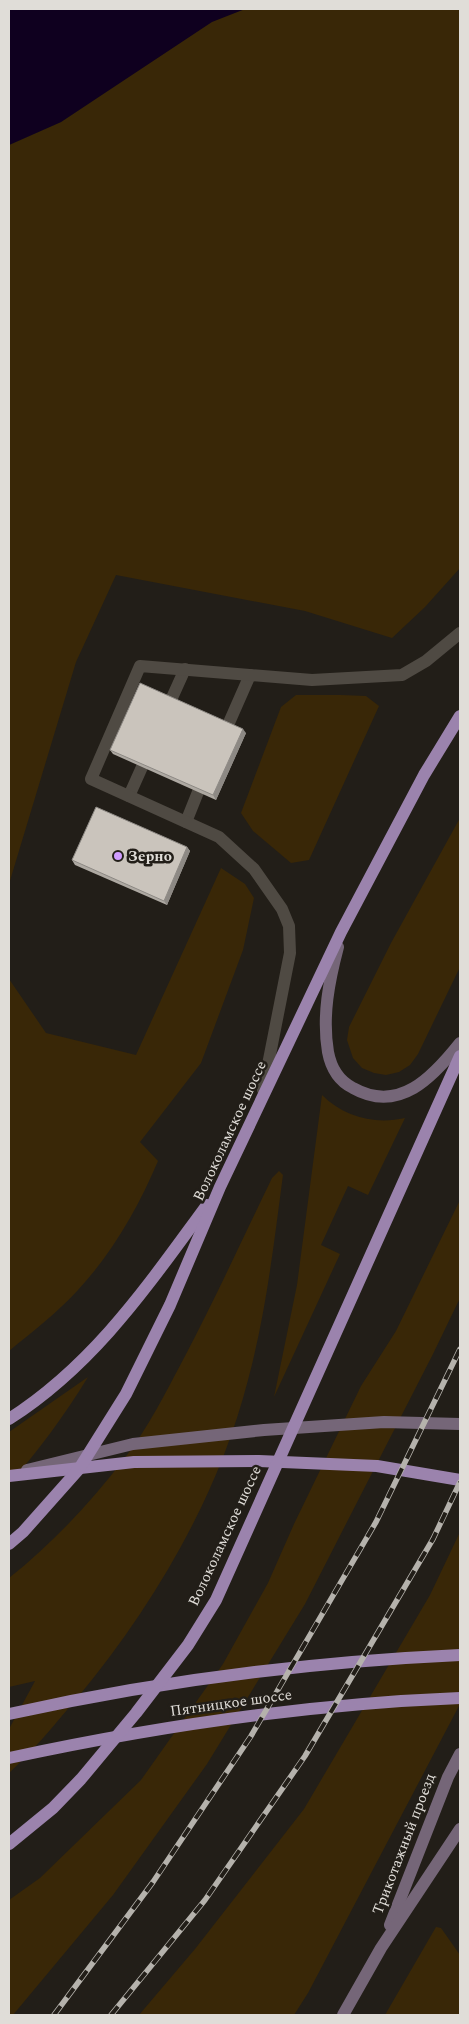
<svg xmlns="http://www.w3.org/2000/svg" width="469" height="2024" viewBox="0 0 469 2024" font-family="Spectral,serif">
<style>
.green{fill:#392707}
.water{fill:#0f001f}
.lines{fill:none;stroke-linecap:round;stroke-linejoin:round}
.lane{stroke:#4f4a43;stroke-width:12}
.secondary{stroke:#756678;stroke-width:12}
.primary{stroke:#9b83ad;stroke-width:12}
.rail-casing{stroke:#b5b2ac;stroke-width:5.5}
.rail{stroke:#221e18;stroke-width:4;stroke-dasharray:11;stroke-linecap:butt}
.wall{fill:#aea9a2}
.shaded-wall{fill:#8d8984}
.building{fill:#cac4bc;stroke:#8d8984}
.poi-dot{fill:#d09dff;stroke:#221e18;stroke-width:2}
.labels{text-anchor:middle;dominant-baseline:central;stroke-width:5;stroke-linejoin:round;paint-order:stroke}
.poi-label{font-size:15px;font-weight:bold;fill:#e0ddd8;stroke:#221e18;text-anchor:start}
.street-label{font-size:15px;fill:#e0ddd8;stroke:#221e18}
</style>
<rect width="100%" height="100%" fill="#221e18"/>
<g class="green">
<path d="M245 9H460V568L425 607 392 638 305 611 116 575 76 662 9 884V145L61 122 212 21Z"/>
<path d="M296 695H341L366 696 379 706 309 860 291 863 253 831 241 813 281 707Z"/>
<path d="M460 818V967L418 1054 410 1065 399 1072 386 1075 374 1073 362 1068 353 1058 347 1040 349 1027 391 943Z"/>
<path d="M221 868 245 884 254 898 243 950 201 1063 140 1142 158 1161C138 1208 113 1252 78 1290 57 1313 32 1332 9 1351V979L46 1033 136 1055Z"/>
<path d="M322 1095C344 1117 375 1125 405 1118L368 1195 348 1186 321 1245 340 1254 274 1397 297 1285Z"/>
<path d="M279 1171 283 1175C274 1243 266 1313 248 1380 218 1497 154 1605 78 1697 56 1723 34 1750 9 1773V1729L35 1681 9 1687V1578C53 1543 90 1503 124 1459 148 1428 166 1392 184 1358 215 1299 243 1238 272 1178Z"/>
<path d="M460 1200V1298L433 1354 305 1604 207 1764 113 1895 13 2015H9V1900L40 1878 141 1780 223 1664 268 1583 294 1524 361 1386 396 1331Z"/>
<path d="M88 1377C64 1416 39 1450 9 1484V1432Z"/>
<path d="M460 1532V1704L308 1993 294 2015H139L195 1949 304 1809 430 1595Z"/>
<path d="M436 1927 441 1928 460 1955V2015H385Z"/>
</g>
<path class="water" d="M9 9H245L212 22 61 122 9 145Z"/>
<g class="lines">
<g class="lane">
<path d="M171 700 185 669"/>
<path d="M228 725 250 675"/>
<path d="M129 796 142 767"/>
<path d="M186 822 198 792"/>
<path d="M263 1090 290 953 289 926 282 909 254 869 219 837 91 779 140 666 312 680 402 675 426 661 460 633"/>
</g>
<g class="secondary">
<path d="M338 947C329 981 322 1016 328 1052 331 1068 339 1081 353 1088 399 1114 433 1077 460 1043"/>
<path d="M27 1470 133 1444 264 1430 384 1422 460 1424"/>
<path d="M390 1925 448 1777 460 1754"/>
<path d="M343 2015 381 1948 460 1829"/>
</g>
<g class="primary">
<path d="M9 1419C95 1364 148 1285 207 1205"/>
<path d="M9 1476 134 1462 259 1461 377 1466 460 1480"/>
<path d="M9 1544 23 1532 79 1469 126 1394 170 1305 220 1187 341 932 424 775 460 716"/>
<path d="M9 1714C157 1681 309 1662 460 1655"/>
<path d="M9 1758C157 1726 308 1704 460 1698"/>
<path d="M9 1844 53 1808 81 1779 136 1713 188 1645 216 1600 460 1056"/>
</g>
<g class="rail-casing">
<g id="rail">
<path d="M54 2015 153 1882 251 1736 376 1522 460 1349"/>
<path d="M111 2015 205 1900 305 1756 433 1539 460 1482"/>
</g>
</g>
<use href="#rail" class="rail"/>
</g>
<g class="wall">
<path d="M246 733 216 800 113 754 110 750Z"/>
<path d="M187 847 190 851 167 905 75 865 72 860Z"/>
</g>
<g class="shaded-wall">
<path d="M243 729 246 733 216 800 213 795Z"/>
<path d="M187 847 190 851 167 905 164 901Z"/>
</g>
<g class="building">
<path d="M140 683 243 729 213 795 110 750Z"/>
<path d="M96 807 187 847 164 901 72 860Z"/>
</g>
<circle class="poi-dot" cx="118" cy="856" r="5"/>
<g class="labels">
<g class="poi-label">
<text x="128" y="856">Зерно</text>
</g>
<g class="street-label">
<text transform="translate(230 1131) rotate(-65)">Волоколамское шоссе</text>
<text transform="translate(225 1536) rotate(-65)">Волоколамское шоссе</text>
<text transform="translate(231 1703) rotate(-8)">Пятницкое шоссе</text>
<text transform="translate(404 1844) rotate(-69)">Трикотажный проезд</text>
</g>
</g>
<rect width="469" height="2024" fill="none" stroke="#e0ddd8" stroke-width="20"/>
</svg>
